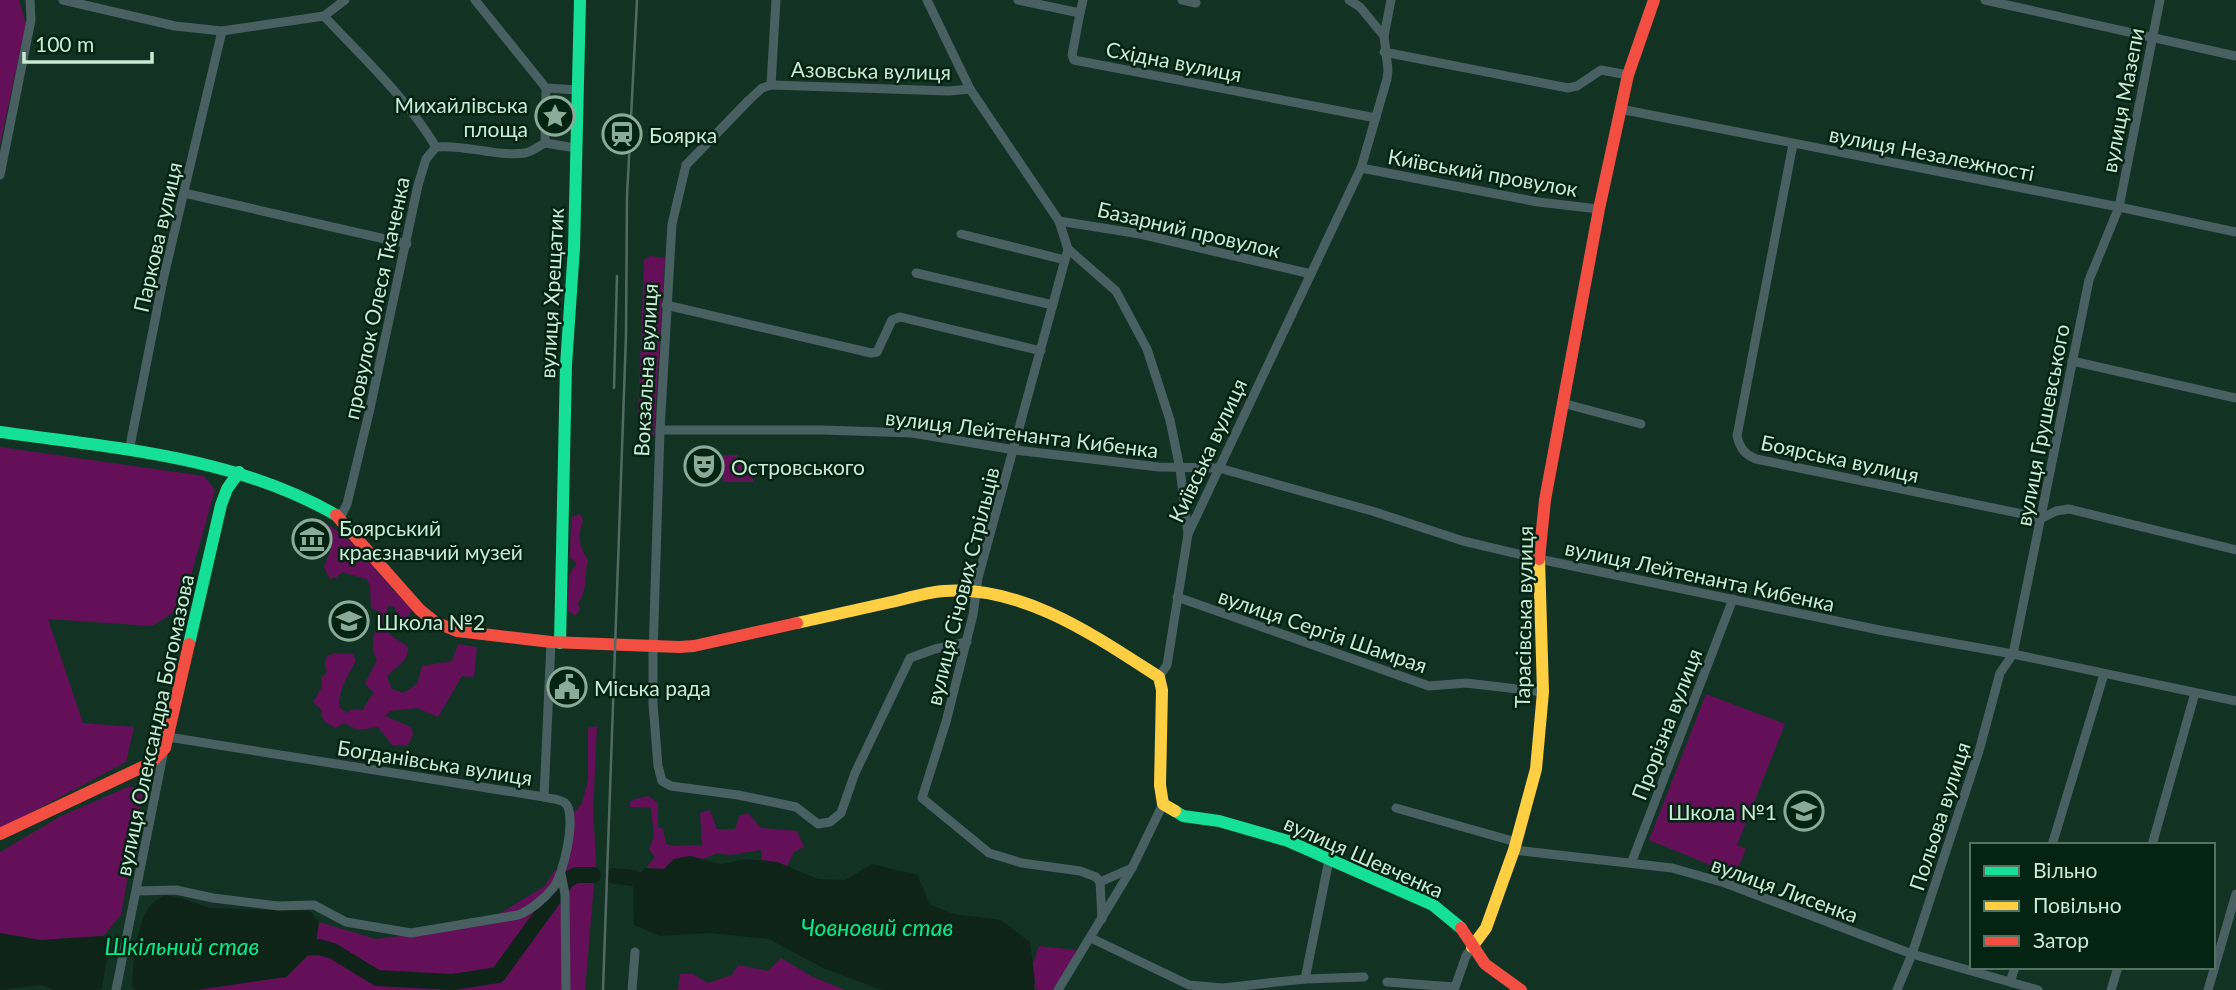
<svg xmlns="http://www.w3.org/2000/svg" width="2236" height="990" viewBox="0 0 2236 990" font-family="Lato,sans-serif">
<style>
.green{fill:#641058}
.water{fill:#0f2418}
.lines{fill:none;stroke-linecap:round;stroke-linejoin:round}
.river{stroke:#0f2418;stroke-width:16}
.street{stroke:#486062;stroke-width:9}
.fast{stroke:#16e098;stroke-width:12}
.slow{stroke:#ffcf43;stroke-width:12}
.jam{stroke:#f24e42;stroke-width:12}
.rail{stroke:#536967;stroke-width:2.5}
.labels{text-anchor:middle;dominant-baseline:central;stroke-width:5;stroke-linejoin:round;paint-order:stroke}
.street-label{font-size:21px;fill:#c9ebd5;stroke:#052313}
.poi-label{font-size:21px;fill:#c9ebd5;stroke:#052313;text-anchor:start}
.water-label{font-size:23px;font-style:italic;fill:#12e58d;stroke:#052313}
</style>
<rect width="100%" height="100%" fill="#123323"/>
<g class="green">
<path d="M0 0H19L26 24 0 144Z"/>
<path d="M650 256 665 258 654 436H644L638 419 644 260Z"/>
<path d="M0 447 204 476 215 490 182 607 152 626 48 619 83 723 134 727 126 762 0 829Z"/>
<path d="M723 455H738V463H753V482H723Z"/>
<path d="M580 514 583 521C577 536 579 547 588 560 584 576 588 590 578 603L580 610 575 616 567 610 569 575 577 563 570 558 571 517Z"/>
<path d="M312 518C351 528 382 583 412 609L407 619H402L396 615 395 608 389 605 387 610 390 619 389 634 408 647C408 664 395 665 387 677L392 689 403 693 417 684 422 666 452 661 458 644 477 647 474 677 462 676 438 717 417 708 390 711 385 716 411 727 413 735 407 746 392 745 378 727 358 730 344 723 336 728 325 722 321 715 322 710 313 702 322 687 321 678 327 672 325 664 327 656 335 653 353 654 356 661C347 676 339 689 339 707L347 713 352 709 363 710 370 697 374 694 365 683 377 660C369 644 374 633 381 618L378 611 371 608 370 585 366 579 342 572 337 577 330 579 324 567 331 549 321 539Z"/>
<path d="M1706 694 1785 724 1737 845 1746 849 1735 875 1649 840Z"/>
<path d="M597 726 593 812 596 859 585 990H196L286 977 315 948 319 922 376 939 494 924V917L545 886 554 871 566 868 574 813 582 803 588 780V728Z"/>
<path d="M130 786 143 792 121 915 103 936 40 940 0 933V852L61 816Z"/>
<path d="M648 796 658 803V827L663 829 666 844 674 846 702 845 700 813 710 810 717 829H735L739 816 748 813 761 828 797 831 804 847 794 852 787 866 777 862 762 860 761 850 730 855 717 853 703 859 690 856 674 859 664 869 646 868 655 857 649 849 654 837 651 808 630 807V802L635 799Z"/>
<path d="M1039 946 1077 950 1053 990H1038L1027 981Z"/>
<path d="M781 958 813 977 845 990H678L680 974H693L708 983 732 975 738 965 768 971Z"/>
</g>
<g class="water">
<path d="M690 856 721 864 746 859 777 862 818 879 845 880 872 864 918 875 929 904 954 914 1001 920 1030 942 1035 981 1034 990H882L823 968 769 939 710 933 660 936 634 925 633 878 646 868 664 869 674 859Z"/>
<path d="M165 895 182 898 209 908 310 911 319 922 315 948 286 977 196 990H136L132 986C133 965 137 920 151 905 154 901 160 898 165 895Z"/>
<path d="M0 933 40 940 103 936 110 943 102 988 98 990H52L42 985 0 990Z"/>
</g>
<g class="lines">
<g class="river">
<path d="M613 876 633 878 651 887"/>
<path d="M296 948 319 947 333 951 377 978 453 982 498 975 567 880 576 875H593"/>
</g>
<g class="street">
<path d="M63 0 175 26 222 31 324 16C363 58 406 97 436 147"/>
<path d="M475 0 546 88 578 90"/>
<path d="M776 0 771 85 762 88 749 100 686 165 672 224 660 430 653 654V704L658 766 662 781 671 786 738 795 796 807 818 824 830 822 841 813 855 773 910 658 935 649 967 642"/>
<path d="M927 0 970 89 1059 221 1068 249 978 578 973 615 946 722 922 798 989 853 1022 863 1080 871 1096 877 1100 882 1102 919"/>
<path d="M1018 0 1080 13 1072 55 1074 60 1376 118"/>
<path d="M1182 0 1196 3"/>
<path d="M1349 0 1360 7 1384 36"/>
<path d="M1985 0 2236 56"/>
<path d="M1080 13 1083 0"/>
<path d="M324 16 345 0"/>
<path d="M1384 52 1568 88 1577 86 1601 70 1628 75"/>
<path d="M771 85 949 91 970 89"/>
<path d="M546 88 545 143 576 148"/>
<path d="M1620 109 2119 207 2236 232"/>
<path d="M1793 144 1737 436C1740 448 1744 454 1756 459L2042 518 2056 511 2069 509 2236 550"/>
<path d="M436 147C466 144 495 157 525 153 532 152 539 146 545 143"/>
<path d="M1361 168 1538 202 1599 209"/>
<path d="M0 175 31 20 30 0"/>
<path d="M184 193 407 244"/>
<path d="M1059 221 1140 234 1311 274"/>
<path d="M961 234 1065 260"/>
<path d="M1068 249 1116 291 1147 349 1170 420 1180 469 1188 534"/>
<path d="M916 273 1053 305"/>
<path d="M666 305 871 353 877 352 892 320 900 317 1041 351"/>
<path d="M2072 361 2236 398"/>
<path d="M1562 403 1641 424"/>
<path d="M660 430H823L912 433 1015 450 1159 467 1219 468 1372 511 1463 541 1539 559 1884 631 2013 654 2236 701"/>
<path d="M129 451 163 280 222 31"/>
<path d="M340 518 347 504 369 413 418 185 426 159 436 147"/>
<path d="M1177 597 1429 686 1466 683 1543 692"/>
<path d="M1159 677 1167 665 1188 534 1361 168 1387 79 1388 70 1384 36 1391 0"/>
<path d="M168 737 544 797 551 642"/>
<path d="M1396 808 1516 842"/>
<path d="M2052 845 2104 674"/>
<path d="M2152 845 2195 693"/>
<path d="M1514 850 1672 868 1725 883 1912 954 2038 990"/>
<path d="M1632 861 1733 599"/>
<path d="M561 874 565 894 566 990"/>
<path d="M1100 882 1132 868"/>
<path d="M137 891 176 890 213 898 278 906 314 905 346 922 411 933 518 915C531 910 545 898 553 888 563 877 578 814 565 803 561 799 550 799 544 797"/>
<path d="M1091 938 1189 985 1223 988 1305 979 1364 977"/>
<path d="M1305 979 1329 860"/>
<path d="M1387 982 1454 987"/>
<path d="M2010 982 2015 967"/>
<path d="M116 990 164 750"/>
<path d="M632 990 635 952"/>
<path d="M1058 990 1132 868 1163 804"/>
<path d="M1454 990 1466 956 1472 947"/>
<path d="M1897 990 1912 954 1979 751 2000 673 2013 654 2089 280 2119 207 2160 0"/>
<path d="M2111 990 2118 967"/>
<path d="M2208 990 2236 894"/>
</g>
<g class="fast">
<path d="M0 432C114 448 234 456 336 515"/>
<path d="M560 643 566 365 574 248 580 0"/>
<path d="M189 644 221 505 227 489 239 472"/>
<path d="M1175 811 1183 816 1219 821 1288 841 1433 905 1461 928"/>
</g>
<g class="slow">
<path d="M797 623C830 616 863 608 896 601 912 597 928 592 944 591 1023 585 1095 636 1159 677L1162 690 1160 785 1163 804 1175 811"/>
<path d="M1472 947 1486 928 1514 850 1536 769 1543 692 1539 559"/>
</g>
<g class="jam">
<path d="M336 515 420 610 435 622 457 631 551 642 679 647 694 646 797 623"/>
<path d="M1539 559 1545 500 1599 209 1628 75 1654 0"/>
<path d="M0 834 151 763 165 748 189 644"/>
<path d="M1461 928 1485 964 1521 990"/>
</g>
<g class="rail">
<path d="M614 388 617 276"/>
<path d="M603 990 626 335 627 196 637 0"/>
</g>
</g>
<defs>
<g id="sight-ring" transform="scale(2.0125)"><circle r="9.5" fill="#052313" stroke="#89ab97" stroke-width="1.5"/><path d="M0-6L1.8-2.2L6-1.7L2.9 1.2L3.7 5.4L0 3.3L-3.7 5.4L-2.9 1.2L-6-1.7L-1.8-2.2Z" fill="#89ab97"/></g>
<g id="station-ring" transform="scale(2.0125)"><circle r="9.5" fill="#052313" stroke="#89ab97" stroke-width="1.5"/><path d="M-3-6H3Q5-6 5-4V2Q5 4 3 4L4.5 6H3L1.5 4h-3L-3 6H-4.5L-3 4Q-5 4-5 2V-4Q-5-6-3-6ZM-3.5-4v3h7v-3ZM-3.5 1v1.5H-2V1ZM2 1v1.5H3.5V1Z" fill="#89ab97"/></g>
<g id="theatre-ring" transform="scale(2.0125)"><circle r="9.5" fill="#052313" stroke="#89ab97" stroke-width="1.5"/><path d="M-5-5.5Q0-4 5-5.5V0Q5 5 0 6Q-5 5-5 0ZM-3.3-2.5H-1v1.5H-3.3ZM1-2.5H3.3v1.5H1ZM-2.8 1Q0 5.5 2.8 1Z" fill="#89ab97"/></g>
<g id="museum-ring" transform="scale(2.0125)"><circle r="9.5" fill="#052313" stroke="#89ab97" stroke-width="1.5"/><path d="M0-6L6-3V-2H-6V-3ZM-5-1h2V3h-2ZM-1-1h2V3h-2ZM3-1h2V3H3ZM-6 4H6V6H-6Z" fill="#89ab97"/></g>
<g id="school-ring" transform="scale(2.0125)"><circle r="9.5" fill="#052313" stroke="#89ab97" stroke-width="1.5"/><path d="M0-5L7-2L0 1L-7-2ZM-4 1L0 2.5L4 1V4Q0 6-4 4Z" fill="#89ab97"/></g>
<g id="civic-ring" transform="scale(2.0125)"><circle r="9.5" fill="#052313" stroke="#89ab97" stroke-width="1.5"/><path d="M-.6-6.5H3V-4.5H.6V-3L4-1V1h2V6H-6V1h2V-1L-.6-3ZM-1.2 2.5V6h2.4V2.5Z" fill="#89ab97"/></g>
</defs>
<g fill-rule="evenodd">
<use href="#sight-ring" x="555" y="116"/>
<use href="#station-ring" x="622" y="134"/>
<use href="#theatre-ring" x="704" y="466"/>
<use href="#museum-ring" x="312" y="539"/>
<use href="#school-ring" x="349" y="621"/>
<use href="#civic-ring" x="567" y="687"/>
<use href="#school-ring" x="1804" y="811"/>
</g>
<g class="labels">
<g class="street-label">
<text transform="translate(1174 61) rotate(11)">Східна вулиця</text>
<text transform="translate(871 70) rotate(1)">Азовська вулиця</text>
<text transform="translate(2122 100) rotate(-79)">вулиця Мазепи</text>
<text transform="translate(1932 153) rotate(11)">вулиця Незалежності</text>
<text transform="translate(1483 172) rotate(10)">Київський провулок</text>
<text transform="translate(1189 229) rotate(13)">Базарний провулок</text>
<text transform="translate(157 237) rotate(-77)">Паркова вулиця</text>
<text transform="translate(551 293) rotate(-87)">вулиця Хрещатик</text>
<text transform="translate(376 298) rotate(-78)">провулок Олеся Ткаченка</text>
<text transform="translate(645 370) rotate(-87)">Вокзальна вулиця</text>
<text transform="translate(2042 425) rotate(-79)">вулиця Грушевського</text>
<text transform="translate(1022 433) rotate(7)">вулиця Лейтенанта Кибенка</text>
<text transform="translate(1207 450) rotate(-65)">Київська вулиця</text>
<text transform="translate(1840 458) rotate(12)">Боярська вулиця</text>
<text transform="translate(1700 575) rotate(12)">вулиця Лейтенанта Кибенка</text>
<text transform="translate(962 586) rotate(-76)">вулиця Січових Стрільців</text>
<text transform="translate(1523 617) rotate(-89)">Тарасівська вулиця</text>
<text transform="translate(1323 630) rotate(19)">вулиця Сергія Шамрая</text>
<text transform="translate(1666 724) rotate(-69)">Прорізна вулиця</text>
<text transform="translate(154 725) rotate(-78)">вулиця Олександра Богомазова</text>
<text transform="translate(435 762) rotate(9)">Богданівська вулиця</text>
<text transform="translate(1939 816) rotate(-72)">Польова вулиця</text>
<text transform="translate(1364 856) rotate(24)">вулиця Шевченка</text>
<text transform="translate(1785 889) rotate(20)">вулиця Лисенка</text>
</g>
<g class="poi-label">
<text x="528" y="104" text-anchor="end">Михайлівська<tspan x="528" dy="24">площа</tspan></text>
<text x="649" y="134">Боярка</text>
<text x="731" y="466">Островського</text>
<text x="339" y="527">Боярський<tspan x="339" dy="24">краєзнавчий музей</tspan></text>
<text x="376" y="621">Школа №2</text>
<text x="594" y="687">Міська рада</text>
<text x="1777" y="811" text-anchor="end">Школа №1</text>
</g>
<g class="water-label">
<text x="877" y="927">Човновий став</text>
<text x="182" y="946">Шкільний став</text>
</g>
</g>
<rect x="1970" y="843" width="245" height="126" fill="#052313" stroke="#537361" stroke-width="2"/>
<rect x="1984" y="866" width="35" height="10" fill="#16e098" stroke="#537361" stroke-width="2"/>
<text x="2033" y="878" font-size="21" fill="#c9ebd5">Вільно</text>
<rect x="1984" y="901" width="35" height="10" fill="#ffcf43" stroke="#537361" stroke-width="2"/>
<text x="2033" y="913" font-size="21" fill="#c9ebd5">Повільно</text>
<rect x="1984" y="936" width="35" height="10" fill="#f24e42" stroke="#537361" stroke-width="2"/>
<text x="2033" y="948" font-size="21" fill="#c9ebd5">Затор</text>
<path d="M24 52v10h128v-10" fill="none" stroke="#c9ebd5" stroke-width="3.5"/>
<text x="35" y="52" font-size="21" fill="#c9ebd5" stroke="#052313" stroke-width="5" paint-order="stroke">100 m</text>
</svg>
